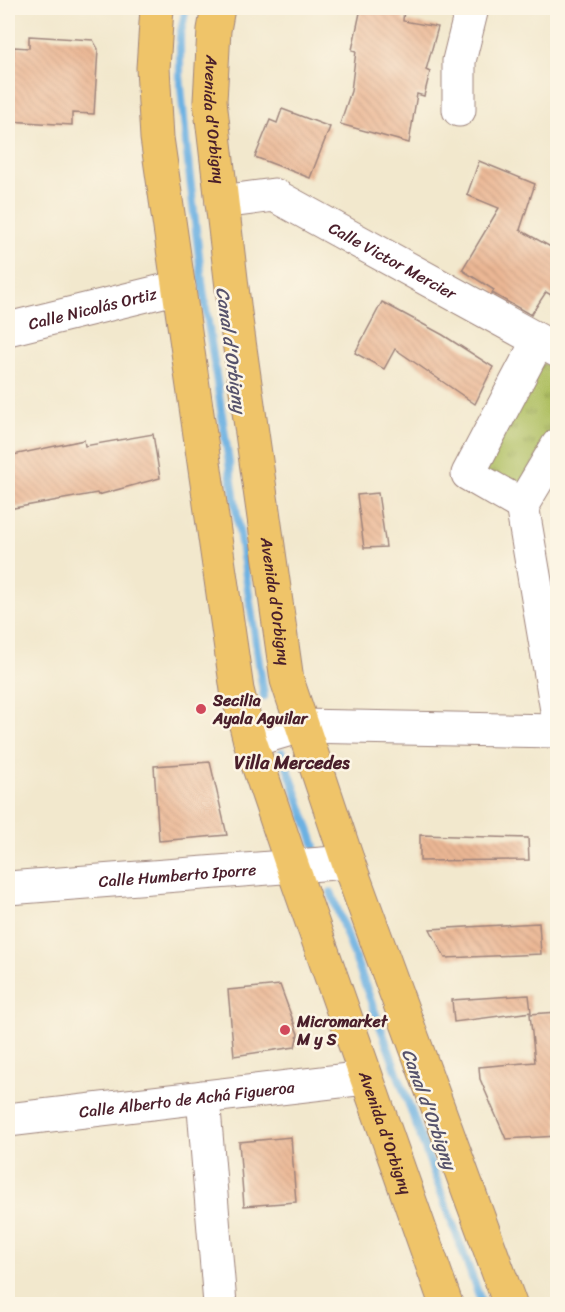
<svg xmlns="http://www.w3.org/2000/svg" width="565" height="1312" viewBox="0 0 565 1312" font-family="Sriracha,sans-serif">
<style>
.park{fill:url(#park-tufts);stroke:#7c6f46;stroke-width:1.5}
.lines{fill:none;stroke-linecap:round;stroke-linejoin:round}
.stream{stroke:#6cb1e2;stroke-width:8}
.building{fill:url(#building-back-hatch)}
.minor-casing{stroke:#9e847c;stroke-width:35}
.major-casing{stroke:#9e847c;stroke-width:35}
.minor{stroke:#fff;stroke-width:33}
.major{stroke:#efc469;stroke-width:33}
.poi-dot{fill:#d1495b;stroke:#fcf5e5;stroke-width:2}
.labels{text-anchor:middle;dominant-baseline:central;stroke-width:5;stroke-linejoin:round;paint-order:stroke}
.street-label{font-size:16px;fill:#4a1f2b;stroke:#fcf5e5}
.poi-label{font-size:16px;font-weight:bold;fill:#4a1f2b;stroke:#fcf5e5;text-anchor:start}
.water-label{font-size:18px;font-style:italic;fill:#56526b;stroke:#fcf5e5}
.neighbourhood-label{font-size:18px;font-weight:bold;fill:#4a1f2b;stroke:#fcf5e5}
</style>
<defs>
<pattern id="park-tufts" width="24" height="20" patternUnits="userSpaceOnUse" patternTransform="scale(1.5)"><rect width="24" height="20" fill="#afbf62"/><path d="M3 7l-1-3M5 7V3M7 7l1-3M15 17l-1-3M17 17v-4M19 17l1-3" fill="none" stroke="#909b51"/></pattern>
<pattern id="building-back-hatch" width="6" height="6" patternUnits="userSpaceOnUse" patternTransform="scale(1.5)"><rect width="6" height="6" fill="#ebb794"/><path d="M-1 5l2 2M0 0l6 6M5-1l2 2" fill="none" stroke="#cb9d80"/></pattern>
</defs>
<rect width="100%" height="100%" fill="#fcf5e5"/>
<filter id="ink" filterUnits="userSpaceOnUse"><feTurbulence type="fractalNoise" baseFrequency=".0167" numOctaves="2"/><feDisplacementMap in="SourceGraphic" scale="12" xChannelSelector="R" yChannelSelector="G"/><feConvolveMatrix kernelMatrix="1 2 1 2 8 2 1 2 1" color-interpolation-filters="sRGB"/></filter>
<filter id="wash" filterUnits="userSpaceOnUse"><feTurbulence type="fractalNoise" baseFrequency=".008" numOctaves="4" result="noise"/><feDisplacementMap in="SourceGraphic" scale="24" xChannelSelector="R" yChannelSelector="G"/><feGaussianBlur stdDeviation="1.35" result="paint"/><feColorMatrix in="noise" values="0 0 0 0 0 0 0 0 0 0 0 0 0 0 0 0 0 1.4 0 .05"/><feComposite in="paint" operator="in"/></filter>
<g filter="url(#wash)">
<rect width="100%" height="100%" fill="#f2e8cd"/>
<path class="park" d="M547 363 557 369V422L518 490 486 475 484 461 542 364Z"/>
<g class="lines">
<g class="stream">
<path d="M186 8 180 36V76L187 152 202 282 264 696"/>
<path d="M282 752 315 846"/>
<path d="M331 892 482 1304"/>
</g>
</g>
<g id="blocks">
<g class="building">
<path d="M361 8H404L403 21 438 27 426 70 430 72 424 96 417 94 409 143 340 124 351 91 356 51 352 50Z"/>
<path d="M29 36 93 40 98 49 94 114 72 113V125L9 121 14 47 29 48Z"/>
<path d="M282 109 330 127 310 178 255 157 270 120 277 123Z"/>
<path d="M479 161 535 184 520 230 558 251V299L546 292 531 315 492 293 494 290 462 270 499 208 467 195Z"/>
<path d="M382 302 443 335 493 367 475 404 395 349 384 369 355 353Z"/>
<path d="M153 434 160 478 98 495 97 493 8 509V456L84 440 85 446Z"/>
<path d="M378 493 386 547 364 548 357 495Z"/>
<path d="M210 762 227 835 159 841 154 766Z"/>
<path d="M420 835 528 838 529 860 420 861Z"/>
<path d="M539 923 541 954 445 958 430 929Z"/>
<path d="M280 985 298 1034 295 1047 234 1056 228 990Z"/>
<path d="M529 995 531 1012 454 1022 452 1000Z"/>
<path d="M558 1012V1136L506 1139 480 1079 479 1067 535 1062 530 1014Z"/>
<path d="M291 1137 296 1202 244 1206 239 1142Z"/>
</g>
</g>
</g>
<g filter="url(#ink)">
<use href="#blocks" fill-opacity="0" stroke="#9e847c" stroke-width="1.5"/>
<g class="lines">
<g class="minor-casing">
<g id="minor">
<path d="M459 110V61L472 8"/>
<path id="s1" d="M222 202 274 195 558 351"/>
<path id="s2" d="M8 329 179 287"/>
<path d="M558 445 522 505 558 716"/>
<path d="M522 505 468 474 538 341"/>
<path d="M250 741 301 726 558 731"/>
<path id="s3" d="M8 888 348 862"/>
<path d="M203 1097 220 1304"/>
<path id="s4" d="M8 1120 365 1078"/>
</g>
</g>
<g class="major-casing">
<g id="major">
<path id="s5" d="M157 8 153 68 157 138 237 690 250 741 293 868 446 1304"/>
<path id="s6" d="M218 8 214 30 210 101 235 313 287 680 348 862 510 1304"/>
</g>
</g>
<use href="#minor" class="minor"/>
<use href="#major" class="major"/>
</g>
</g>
<g class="poi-dot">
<circle cx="201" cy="709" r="6"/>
<circle cx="285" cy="1030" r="6"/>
</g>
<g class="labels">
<g class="street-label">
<text stroke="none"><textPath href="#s6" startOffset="112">Avenida d'Orbigny</textPath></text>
<text stroke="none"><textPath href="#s1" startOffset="188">Calle Victor Mercier</textPath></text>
<text stroke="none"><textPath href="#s2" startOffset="87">Calle Nicolás Ortiz</textPath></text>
<text stroke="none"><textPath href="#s6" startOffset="598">Avenida d'Orbigny</textPath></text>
<text stroke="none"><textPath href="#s3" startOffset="170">Calle Humberto Iporre</textPath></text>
<text stroke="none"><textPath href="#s4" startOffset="180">Calle Alberto de Achá Figueroa</textPath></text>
<text stroke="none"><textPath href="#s5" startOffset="1155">Avenida d'Orbigny</textPath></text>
</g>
<g class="poi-label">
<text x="213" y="700">Secilia<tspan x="213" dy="18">Ayala Aguilar</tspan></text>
<text x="297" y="1021">Micromarket<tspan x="297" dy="18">M y S</tspan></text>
</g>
<g class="water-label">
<text transform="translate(231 350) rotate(82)">Canal d'Orbigny</text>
<text transform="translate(429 1109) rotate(70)">Canal d'Orbigny</text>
</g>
<g class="neighbourhood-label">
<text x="292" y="763">Villa Mercedes</text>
</g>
</g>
<rect width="565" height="1312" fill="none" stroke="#fcf5e5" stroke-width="30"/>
</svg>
